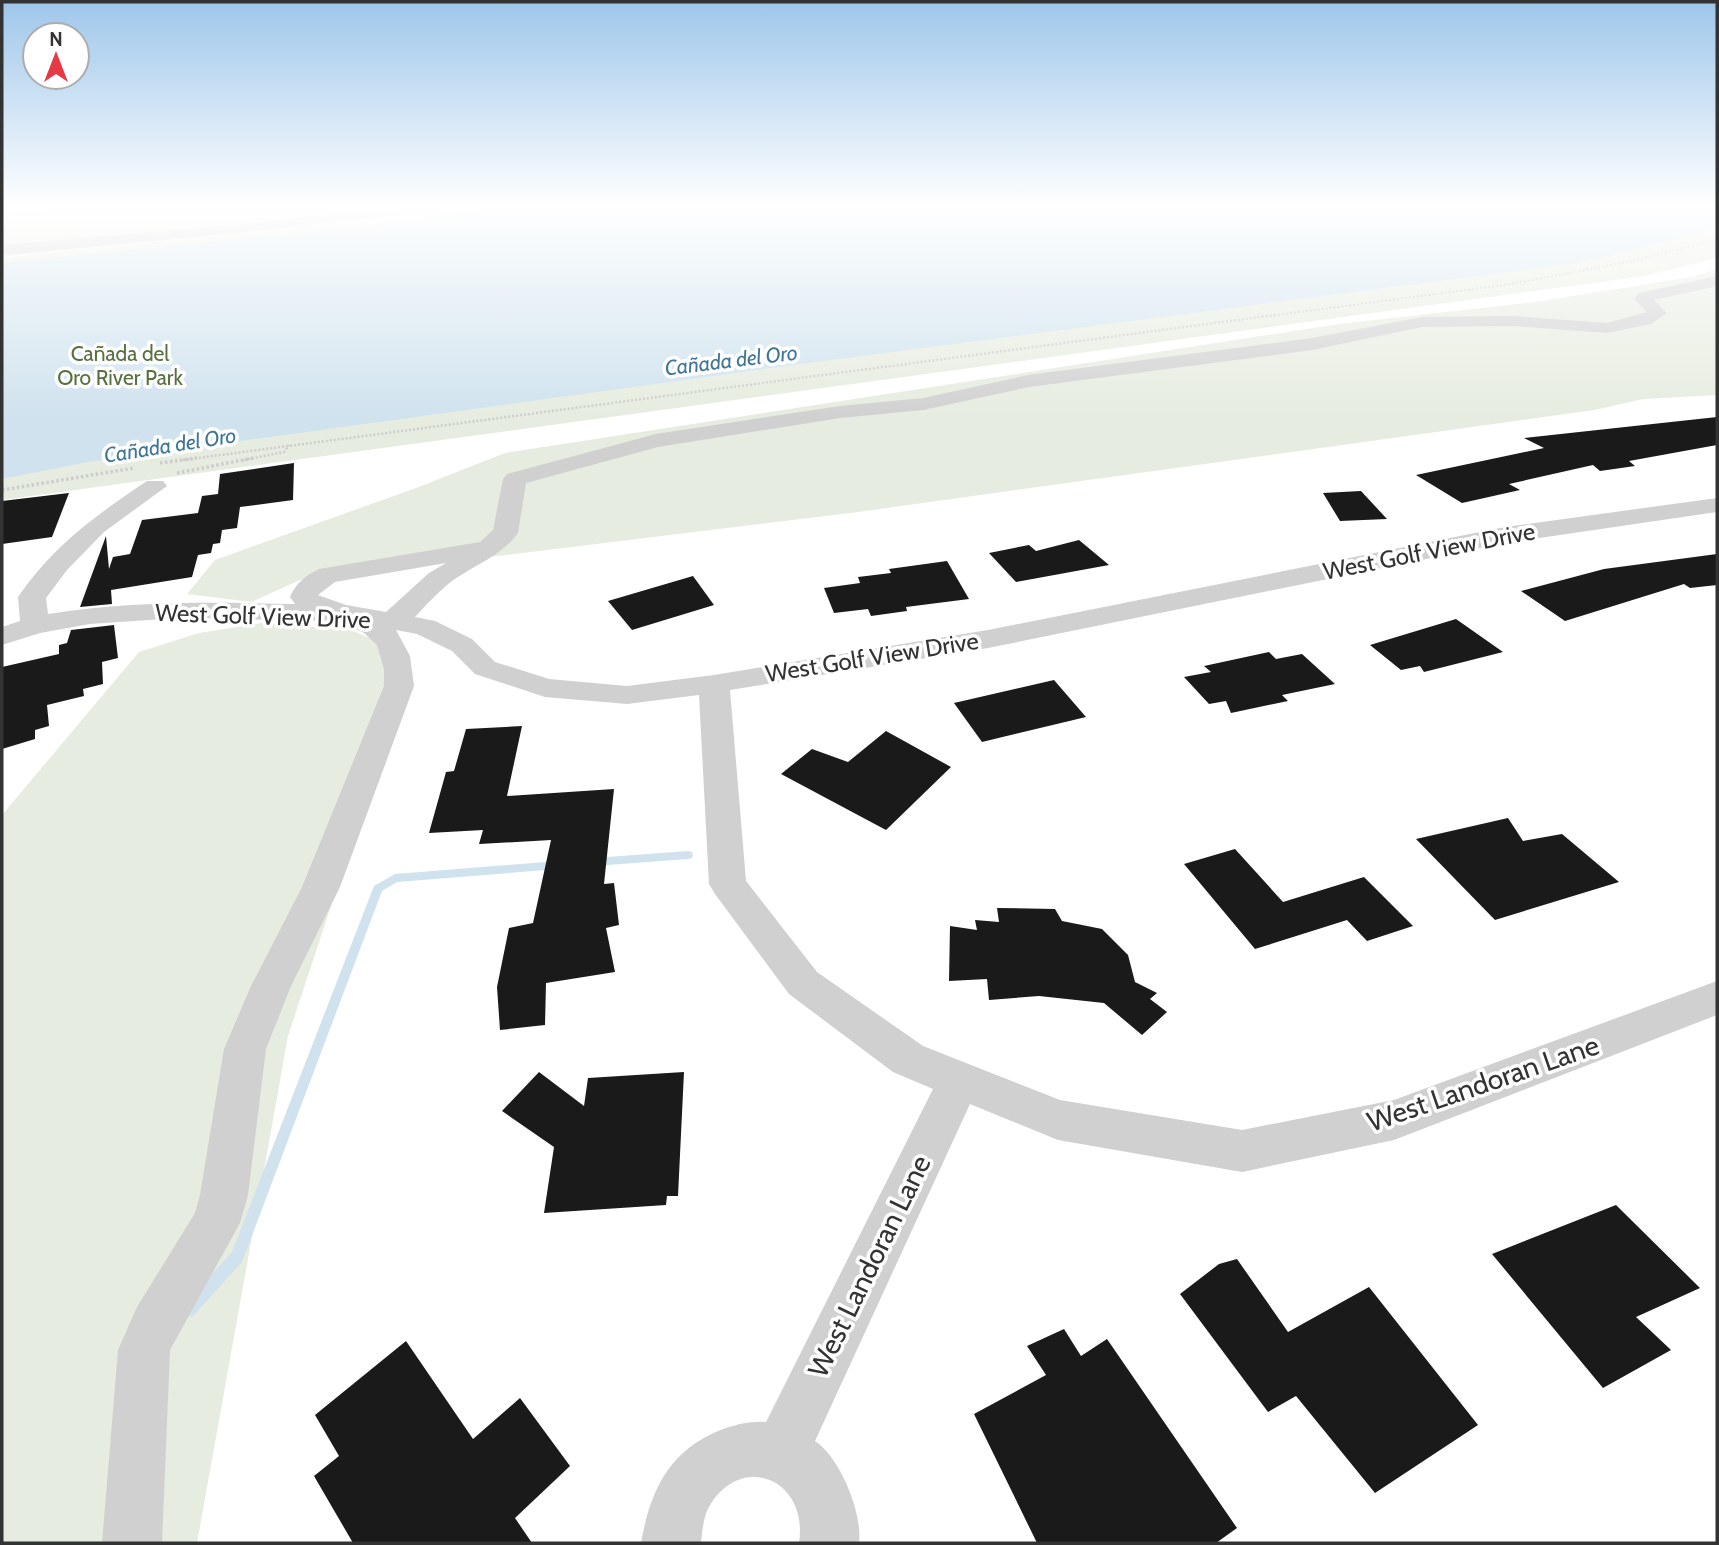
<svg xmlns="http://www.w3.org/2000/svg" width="1719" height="1545" viewBox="0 0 1719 1545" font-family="Cabin,sans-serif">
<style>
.green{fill:#e6ecdf}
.water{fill:#cfe2ee}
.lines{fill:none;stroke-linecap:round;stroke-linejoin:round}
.stream{fill:#cfe2ee;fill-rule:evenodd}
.building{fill:#1a1a1a}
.path-far2{stroke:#cdcdcd;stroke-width:2;stroke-dasharray:2 2;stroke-linecap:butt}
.path-far1{stroke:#cdcdcd;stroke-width:2.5;stroke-dasharray:2 2;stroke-linecap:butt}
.path{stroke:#cdcdcd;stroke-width:3.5;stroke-dasharray:2.5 2.5;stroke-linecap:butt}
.minor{fill:#d0d0d0;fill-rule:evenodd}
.labels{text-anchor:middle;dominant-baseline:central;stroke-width:7;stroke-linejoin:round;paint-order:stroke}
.far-park-label{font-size:21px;fill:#56703f;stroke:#fff}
.far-water-label{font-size:21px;font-style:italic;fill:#3f7597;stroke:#fff}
.street-label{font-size:24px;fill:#333;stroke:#fff}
.near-street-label{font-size:28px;fill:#333;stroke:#fff}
</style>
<rect width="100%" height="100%" fill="#fff"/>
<g class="green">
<path d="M93 204H444V212L539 204H1717V258L1644 276 2 500V258L249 232 2 257V212Z"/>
<path d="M1717 269V395L1644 399 1594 410 858 512 300 580 251 602 187 594 215 560 416 488 505 453 1339 324 1535 302 1692 277Z"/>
<path d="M262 623 351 630 397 650V707L288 1036 197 1543H2V815L139 652 199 633Z"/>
</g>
<path class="water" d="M580 204H1717V229L1578 263 785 366 88 462 2 479V263Z"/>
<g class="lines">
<g class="stream">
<path d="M688 851 692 852 693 855 692 858 688 859 594 866 590 865 589 862 590 859 594 858Z"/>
<path d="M558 861 562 862 563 865 562 868 558 869 397 882 382 891 242 1262 194 1315 189 1317 184 1315 182 1310 184 1305 232 1252 374 886 395 874Z"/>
</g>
</g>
<g class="building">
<path d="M1717 417V445L1629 461 1635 466 1600 471 1593 465 1509 484 1520 490 1462 503 1416 475 1544 448 1524 438Z"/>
<path d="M294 463 293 500 240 507 237 528 222 530 220 543 213 544 211 553 198 555 192 577 111 590 112 604 80 607 106 536 109 569 113 557 130 554 142 520 198 513 202 496 218 494 220 474Z"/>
<path d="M1361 491 1387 519 1340 521 1323 493Z"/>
<path d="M69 493 52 537 2 544V501Z"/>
<path d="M1079 540 1109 565 1016 582 989 553 1029 545 1036 551Z"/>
<path d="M1717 554V585L1690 588 1684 584 1565 621 1521 591 1604 569Z"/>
<path d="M947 561 969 599 906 607 907 611 871 616 868 609 834 613 824 588 860 583 858 577 891 573 889 569Z"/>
<path d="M693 576 714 605 632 630 608 601Z"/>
<path d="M1456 619 1503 652 1424 672 1420 666 1401 670 1370 645Z"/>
<path d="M114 625 118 658 102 662 103 684 83 689 84 696 47 705 49 726 35 730V739L2 749V667L59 654V645L67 643 71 630Z"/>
<path d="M1269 652 1276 659 1302 654 1335 684 1282 695 1288 701 1231 713 1226 701 1209 704 1184 677 1211 672 1204 666Z"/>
<path d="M1054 680 1086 717 982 742 954 703Z"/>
<path d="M522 726 507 796 614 789 604 884 614 883 619 925 606 928 615 972 546 983 545 1025 500 1030 497 987 509 928 533 923 551 840 479 844 483 830 429 833 446 772 454 771 466 729Z"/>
<path d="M886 731 951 767 886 830 781 774 812 749 848 762Z"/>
<path d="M1508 818 1523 841 1562 834 1619 882 1495 920 1416 839Z"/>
<path d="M1235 849 1283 902 1364 877 1413 926 1367 941 1347 920 1255 949 1184 864Z"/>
<path d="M997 908 1055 909 1062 921 1102 929 1128 955 1135 982 1157 993 1150 999 1167 1012 1142 1035 1104 1003 1039 996 989 1000 987 979 949 981 950 926 977 930 975 920 999 922Z"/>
<path d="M539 1072 584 1106 588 1078 684 1072 678 1196H667L666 1205 544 1213 554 1147 502 1111Z"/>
<path d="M1616 1205 1700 1288 1636 1317 1671 1350 1603 1388 1492 1254Z"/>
<path d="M1237 1259 1288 1332 1369 1287 1478 1425 1375 1493 1296 1396 1268 1412 1180 1294 1219 1264Z"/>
<path d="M1064 1329 1081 1356 1107 1339 1237 1528 1216 1543H1037L974 1414 1046 1375 1027 1346Z"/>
<path d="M406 1341 473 1439 520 1398 570 1466 515 1518 532 1543H353L314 1476 339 1456 315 1415Z"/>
</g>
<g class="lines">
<path class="path-far2" d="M1262 317 1511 284 1627 262 1717 240"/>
<g class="path-far1">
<path d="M183 460 1275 315"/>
<path d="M244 460 284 452 289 445"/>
</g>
<g class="path">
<path d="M160 463 197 458"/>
<path d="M177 473 253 458"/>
<path d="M2 490 134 468"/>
</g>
<g class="minor">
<path d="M408 204H435L433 207 395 215 238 233 2 255V245L238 225Z"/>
<path d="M1717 276V286L1654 300 1667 313 1651 324 1607 333 1513 326 1422 327 1312 350 1029 387 923 410 840 418 658 447 526 483 518 533C500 558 469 567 447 585 435 595 425 606 415 617L435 621 472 639 495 662 549 679 627 686 714 675 988 630 1505 527 1717 498V512L1505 543 988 648 730 690 746 881 817 972 923 1046 1060 1100 1242 1130 1394 1100 1717 981V1015L1394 1140 1242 1172 1058 1140 970 1104 815 1441C840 1457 863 1514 859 1543H799C809 1476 736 1451 707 1511 703 1521 702 1533 701 1543H641C650 1492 668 1452 718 1431 734 1425 748 1421 766 1422L933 1089 893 1072 789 994 715 894 709 884 699 695 627 704 545 697 475 674 452 651 417 634 396 630 410 656 414 686 340 887 291 986 266 1049 248 1195 240 1223 170 1350 162 1543H102L118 1350 137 1307 195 1213 200 1195 224 1049 251 986 302 887 384 686V669L377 645 364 633 341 621 179 618 90 624 40 633 2 645V627L20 621 18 597C54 545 95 516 147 481H163L167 486 104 532 67 570 46 598 48 614C130 601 212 602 295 604L290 597C296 583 305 576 319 569L480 542 493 530 503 479 507 474 656 434 840 406 923 398 1028 375 1312 338 1422 317 1513 316 1607 323 1647 312 1634 299 1639 293ZM446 563 429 573 386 612 346 605 318 595 335 582Z"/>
</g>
</g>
<linearGradient id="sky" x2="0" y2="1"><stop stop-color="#9ec6ea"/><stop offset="0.49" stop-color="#fff"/><stop offset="1" stop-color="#fff" stop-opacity="0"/></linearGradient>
<rect width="1719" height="420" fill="url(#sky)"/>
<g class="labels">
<g class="far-park-label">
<text x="120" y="353">Cañada del<tspan x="120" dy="24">Oro River Park</tspan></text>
</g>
<g class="far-water-label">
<text transform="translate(731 360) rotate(-7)">Cañada del Oro</text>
<text transform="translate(170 445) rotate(-9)">Cañada del Oro</text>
</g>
<g class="street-label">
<text transform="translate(1429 551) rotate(-11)">West Golf View Drive</text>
<text transform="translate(263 616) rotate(2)">West Golf View Drive</text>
<text transform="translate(872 657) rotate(-9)">West Golf View Drive</text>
</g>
<g class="near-street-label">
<text transform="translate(1483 1083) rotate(-19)">West Landoran Lane</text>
<text transform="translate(869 1266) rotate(-64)">West Landoran Lane</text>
</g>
</g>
<rect width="1719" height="1545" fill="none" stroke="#333333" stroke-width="7"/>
<g transform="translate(56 56)"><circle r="33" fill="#ffffff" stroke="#adadad" stroke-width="2"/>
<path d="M0-5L12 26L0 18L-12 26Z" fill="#e63946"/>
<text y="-10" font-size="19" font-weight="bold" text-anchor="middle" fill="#333333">N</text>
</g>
</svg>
